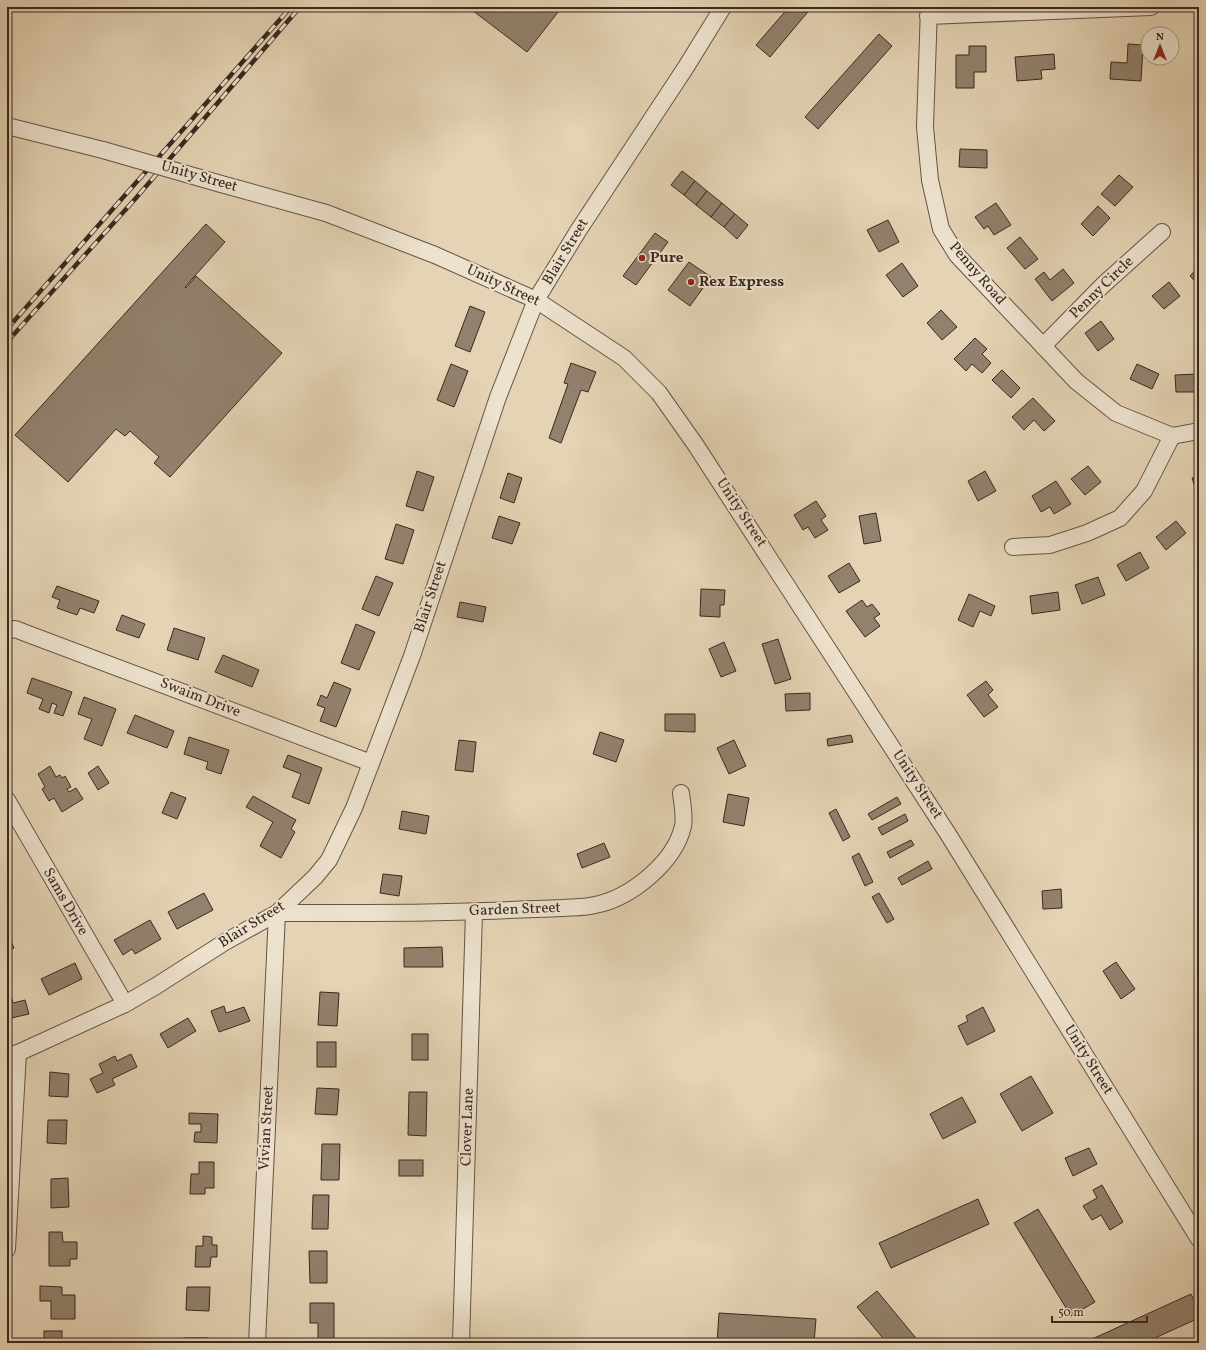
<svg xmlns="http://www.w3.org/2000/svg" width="1206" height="1350" viewBox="0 0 1206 1350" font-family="Vollkorn,serif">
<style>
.building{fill:#92816d;stroke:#392921}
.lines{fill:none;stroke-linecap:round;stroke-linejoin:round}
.minor-casing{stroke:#645446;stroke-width:18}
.minor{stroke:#ede2ce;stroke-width:16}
.rail-casing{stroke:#392921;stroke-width:4.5}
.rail{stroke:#ede2ce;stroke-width:3;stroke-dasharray:9;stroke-linecap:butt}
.minor-bridge-casing{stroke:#645446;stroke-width:18;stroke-linecap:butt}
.minor-bridge{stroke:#ede2ce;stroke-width:16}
.poi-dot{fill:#8f2418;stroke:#ede2ce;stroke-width:1.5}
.labels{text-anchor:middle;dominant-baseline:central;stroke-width:4;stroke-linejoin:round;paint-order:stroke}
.street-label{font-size:15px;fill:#392921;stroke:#ede2ce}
.poi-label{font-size:15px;font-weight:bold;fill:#392921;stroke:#ede2ce;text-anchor:start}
</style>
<rect width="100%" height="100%" fill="#e4d3b4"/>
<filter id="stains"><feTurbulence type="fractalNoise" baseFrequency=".005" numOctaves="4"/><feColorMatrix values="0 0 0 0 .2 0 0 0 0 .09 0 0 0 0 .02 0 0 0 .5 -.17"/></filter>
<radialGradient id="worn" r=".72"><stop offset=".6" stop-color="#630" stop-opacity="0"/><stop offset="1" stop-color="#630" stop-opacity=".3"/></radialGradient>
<g class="building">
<path d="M468 7H562L527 52Z"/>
<path d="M789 7H812L770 57 756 45Z"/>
<path d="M879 34 892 46 818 129 805 117Z"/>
<path d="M1128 44 1143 45 1141 81 1110 79 1111 62 1127 63Z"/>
<path d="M969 46H986V72H974V88H956V55H969Z"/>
<path d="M1054 54 1055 69 1041 70 1042 79 1017 81 1015 57Z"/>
<path d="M960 149 987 150V168L959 167Z"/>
<path d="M682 171 695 181 684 195 671 185Z"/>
<path d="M1119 175 1133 187 1115 206 1101 194Z"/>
<path d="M695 181 707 191 696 205 684 195Z"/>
<path d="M707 191 722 203 711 217 696 205Z"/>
<path d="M722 203 735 214 724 227 711 217Z"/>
<path d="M996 203 1011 225 994 235 988 226 984 229 975 217Z"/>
<path d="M1098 206 1110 218 1093 236 1081 224Z"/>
<path d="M735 214 748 225 737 239 724 227Z"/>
<path d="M888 220 899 242 879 252 867 230Z"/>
<path d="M206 224 225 242 185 287 186 288 196 276 282 353 170 477 154 463 159 457 130 431 125 436 116 429 68 482 15 435Z"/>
<path d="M655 233 668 242 636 285 623 276Z"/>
<path d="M1020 237 1038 259 1025 269 1007 248Z"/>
<path d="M689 262 711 277 690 306 668 290Z"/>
<path d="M902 263 918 286 903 297 886 275Z"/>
<path d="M1199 266V285L1190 276Z"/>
<path d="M1063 269 1074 283 1052 301 1035 279 1044 272 1050 280Z"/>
<path d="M1169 282 1180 296 1164 309 1152 296Z"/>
<path d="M470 306 485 312 470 352 455 346Z"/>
<path d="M941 310 957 327 942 340 927 323Z"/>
<path d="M1101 321 1114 339 1098 351 1085 333Z"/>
<path d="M975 338 987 349 982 354 991 363 982 373 972 364 966 371 954 359Z"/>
<path d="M571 363 596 372 588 392 581 390 561 443 549 438 568 384 564 383Z"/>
<path d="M451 364 468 371 454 407 437 400Z"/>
<path d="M1137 364 1159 374 1152 389 1130 379Z"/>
<path d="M1002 370 1020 388 1011 398 992 380Z"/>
<path d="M1197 374 1198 392H1176L1175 375Z"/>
<path d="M1033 398 1055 421 1044 431 1034 420 1024 430 1012 417Z"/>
<path d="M1088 466 1101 482 1085 495 1071 479Z"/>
<path d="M417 471 434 477 423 511 406 506Z"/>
<path d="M985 471 996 491 978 501 968 481Z"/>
<path d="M508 473 522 478 514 503 500 498Z"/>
<path d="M1199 476V496H1198L1192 478Z"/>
<path d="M1056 481 1071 504 1054 514 1050 507 1041 512 1032 496Z"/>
<path d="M816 501 826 516 821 520 828 530 815 538 808 527 803 530 794 515Z"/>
<path d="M876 513 881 541 864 544 859 516Z"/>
<path d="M499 516 520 523 512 544 492 538Z"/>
<path d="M1176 521 1186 533 1166 550 1156 537Z"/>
<path d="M396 524 414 530 403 564 385 559Z"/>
<path d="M1140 552 1149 568 1126 581 1117 565Z"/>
<path d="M849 563 860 581 839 593 828 576Z"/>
<path d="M376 576 393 583 379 616 362 609Z"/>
<path d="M1098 577 1105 595 1082 604 1075 585Z"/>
<path d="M57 586 99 601 94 613 80 608 77 615 57 608 60 600 52 597Z"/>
<path d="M701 589 725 590 724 605H720V617L700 616Z"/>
<path d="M1058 592 1060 610 1032 614 1030 596Z"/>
<path d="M969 594 995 606 991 616 980 611 973 627 958 620Z"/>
<path d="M862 600 867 607 872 604 880 614 874 618 880 626 865 637 846 611Z"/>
<path d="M460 602 486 607 483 622 457 617Z"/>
<path d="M122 615 145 624 139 638 116 630Z"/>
<path d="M356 624 375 632 359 670 341 663Z"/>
<path d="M174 628 205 638 198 660 167 650Z"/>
<path d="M778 639 791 679 775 684 762 644Z"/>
<path d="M724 642 736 671 721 677 709 649Z"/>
<path d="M223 655 259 670 252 687 215 672Z"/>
<path d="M32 678 72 692 63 716 54 713 57 705 52 703 49 713 39 709 43 699 27 693Z"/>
<path d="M986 681 993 690 988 695 998 707 984 717 967 695Z"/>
<path d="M334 682 351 689 336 727 320 721 325 708 317 705 321 695 327 698Z"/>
<path d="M810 693V710L786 711 785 694Z"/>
<path d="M84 697 116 709 102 746 84 739 92 719 78 714Z"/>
<path d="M665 714H695V732L665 731Z"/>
<path d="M135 715 174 731 167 748 127 733Z"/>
<path d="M600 732 624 740 616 762 593 754Z"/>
<path d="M851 735 853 742 828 746 827 739Z"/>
<path d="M189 737 229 750 221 774 206 769 208 762 184 754Z"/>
<path d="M459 740 476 742 473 772 455 770Z"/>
<path d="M734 740 746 766 729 774 717 748Z"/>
<path d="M288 755 322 768 309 804 292 797 301 774 283 767Z"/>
<path d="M50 766 56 777 60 775 62 778 65 776 71 787 67 789 69 792 76 788 83 799 62 812 54 798 49 801 42 789 45 787 38 774Z"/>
<path d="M98 766 109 783 98 790 88 773Z"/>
<path d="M171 792 186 798 177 819 162 813Z"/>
<path d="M728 794 749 798 744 826 723 822Z"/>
<path d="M253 796 296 820 291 829 295 832 281 858 260 846 273 822 246 807Z"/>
<path d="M897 797 901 804 872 820 868 814Z"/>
<path d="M836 809 850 837 843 841 829 813Z"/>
<path d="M402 811 429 816 426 834 399 829Z"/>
<path d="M905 814 908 821 882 835 878 828Z"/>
<path d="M911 840 914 845 890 858 887 852Z"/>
<path d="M604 843 610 857 582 868 577 854Z"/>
<path d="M859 853 873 882 865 886 852 857Z"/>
<path d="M928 861 932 869 902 885 898 878Z"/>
<path d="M383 874 402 876 399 896 380 893Z"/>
<path d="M1061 889 1062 908 1043 909 1042 891Z"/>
<path d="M204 893 213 910 177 929 168 912Z"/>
<path d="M879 893 894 919 887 923 872 897Z"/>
<path d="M150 920 161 939 135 954 132 949 123 955 114 940Z"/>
<path d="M7 932 14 948 7 951Z"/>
<path d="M442 947 443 967H404V948Z"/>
<path d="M1116 962 1135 989 1121 999 1103 971Z"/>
<path d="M75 963 82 979 49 995 41 979Z"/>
<path d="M9 989 13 1003 25 1000 29 1014 7 1019V990Z"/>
<path d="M320 992 339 993 337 1026 318 1025Z"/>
<path d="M224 1006 226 1013 244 1007 250 1021 219 1032 211 1011Z"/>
<path d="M983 1007 995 1031 967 1045 958 1026 968 1021 966 1016Z"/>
<path d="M188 1018 196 1031 168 1048 160 1034Z"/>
<rect x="412" y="1034" width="16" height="26"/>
<rect x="317" y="1042" width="19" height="25"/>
<path d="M131 1054 137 1067 112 1079 115 1085 97 1093 90 1079 103 1073 99 1064 115 1056 117 1061Z"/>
<path d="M50 1072 69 1074 68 1097 49 1096Z"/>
<path d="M1031 1076 1053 1113 1022 1131 1000 1094Z"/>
<path d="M317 1088 339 1089 337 1115 315 1114Z"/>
<path d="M409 1092H427L426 1136 408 1135Z"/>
<path d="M962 1097 976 1122 943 1139 930 1114Z"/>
<path d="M189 1113 218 1114 217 1143 194 1142 195 1132H201V1124H189Z"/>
<path d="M48 1120H67L66 1144 47 1143Z"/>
<path d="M322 1144H340L339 1180H321Z"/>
<path d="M1089 1148 1097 1164 1073 1176 1065 1158Z"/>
<rect x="399" y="1160" width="24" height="16"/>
<path d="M199 1162H214V1188H205V1194H190L191 1174H199Z"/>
<path d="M68 1178 69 1207 51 1208V1179Z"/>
<path d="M1102 1185 1123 1222 1110 1230 1101 1215 1092 1220 1083 1206 1097 1198 1093 1190Z"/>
<path d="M313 1195H329L328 1229H312Z"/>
<path d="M978 1199 989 1224 891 1268 879 1243Z"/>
<path d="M1038 1209 1095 1302 1071 1316 1014 1223Z"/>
<path d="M49 1232H62L63 1242H77V1259H70V1266H49Z"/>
<path d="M203 1236 212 1237V1245H217V1257H211L210 1267H195L196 1246H203Z"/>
<path d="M309 1251H327V1283H310Z"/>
<path d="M40 1286 62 1287V1295H75V1319H51V1301H40Z"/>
<path d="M187 1287H210L209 1311 186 1310Z"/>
<path d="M877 1291 920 1343H887L857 1307Z"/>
<path d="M1191 1294 1199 1310V1318L1144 1343H1092L1090 1340Z"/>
<path d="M310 1303H334V1343H318V1323H310Z"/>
<path d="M719 1313 816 1319 814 1343H717Z"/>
<rect x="44" y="1331" width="18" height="12"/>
<rect x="185" y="1338" width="23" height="5"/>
</g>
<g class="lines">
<g class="minor-casing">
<g id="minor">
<path d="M929 7 925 127 930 180 941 229 957 255 1076 381 1116 413 1172 436"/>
<path d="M928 16 1151 7"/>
<path d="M7 126 103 150"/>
<path d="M221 184 326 213 435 255 536 300 624 358 659 393 695 444 948 834 1199 1239"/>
<path d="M1043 346 1103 285 1162 232"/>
<path d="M1172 436 1199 431"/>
<path d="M1013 547 1050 545 1087 533 1120 518 1144 491 1172 436"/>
<path d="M7 631 15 629 28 634 371 763"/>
<path d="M7 800 125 1004"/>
<path d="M7 1056 18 1053 125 1004 156 986 225 942 277 913 315 877 329 860 354 808 412 656 498 397 536 300 578 231 686 67 723 7"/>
<path d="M7 1249 18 1053"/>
<path d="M257 1343 277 913C355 913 433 914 510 910 527 909 544 909 562 908 572 907 584 908 595 905 631 898 675 862 683 826 685 817 682 802 681 793"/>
<path d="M461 1343 474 912"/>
</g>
</g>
<use href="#minor" class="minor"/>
<g class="rail-casing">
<g id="rail">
<path d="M7 329 291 7"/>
<path d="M7 342 136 198 300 7"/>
</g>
</g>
<use href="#rail" class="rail"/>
<g class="minor-bridge-casing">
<path id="minor-bridge" d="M103 150 221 184"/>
</g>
<use href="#minor-bridge" class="minor-bridge"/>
</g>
<g class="poi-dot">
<circle cx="642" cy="258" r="4"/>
<circle cx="691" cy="282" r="4"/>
</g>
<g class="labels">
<g class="street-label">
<text transform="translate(199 177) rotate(16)">Unity Street</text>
<text transform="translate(566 252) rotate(-59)">Blair Street</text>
<text transform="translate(977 274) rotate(49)">Penny Road</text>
<text transform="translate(503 286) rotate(25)">Unity Street</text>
<text transform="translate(1102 288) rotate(-44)">Penny Circle</text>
<text transform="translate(741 513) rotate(57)">Unity Street</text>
<text transform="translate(431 597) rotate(-72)">Blair Street</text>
<text transform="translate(200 698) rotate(21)">Swaim Drive</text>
<text transform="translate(917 785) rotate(57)">Unity Street</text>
<text transform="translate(65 902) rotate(60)">Sams Drive</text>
<text transform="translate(515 910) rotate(-2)">Garden Street</text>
<text transform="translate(252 925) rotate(-32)">Blair Street</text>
<text transform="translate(1088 1060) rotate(58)">Unity Street</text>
<text transform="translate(468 1127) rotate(-88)">Clover Lane</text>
<text transform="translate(267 1128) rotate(-87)">Vivian Street</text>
</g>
<g class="poi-label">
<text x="650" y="258">Pure</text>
<text x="699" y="282">Rex Express</text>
</g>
</g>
<rect width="1206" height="1350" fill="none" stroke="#e4d3b4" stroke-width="24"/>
<rect x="8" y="8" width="1190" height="1334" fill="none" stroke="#392921" stroke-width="2"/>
<rect x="12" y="12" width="1182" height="1326" fill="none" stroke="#392921"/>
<g transform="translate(1160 46)"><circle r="19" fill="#ede2ce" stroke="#a59889"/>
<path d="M0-3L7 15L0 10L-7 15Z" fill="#8f2418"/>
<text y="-6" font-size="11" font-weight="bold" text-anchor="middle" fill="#392921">N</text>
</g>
<path d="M1052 1316v6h95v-6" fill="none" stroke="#392921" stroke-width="2"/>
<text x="1058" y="1316" font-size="12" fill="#392921" stroke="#ede2ce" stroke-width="3" paint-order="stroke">50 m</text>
<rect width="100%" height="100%" filter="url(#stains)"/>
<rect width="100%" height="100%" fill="url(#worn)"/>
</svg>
